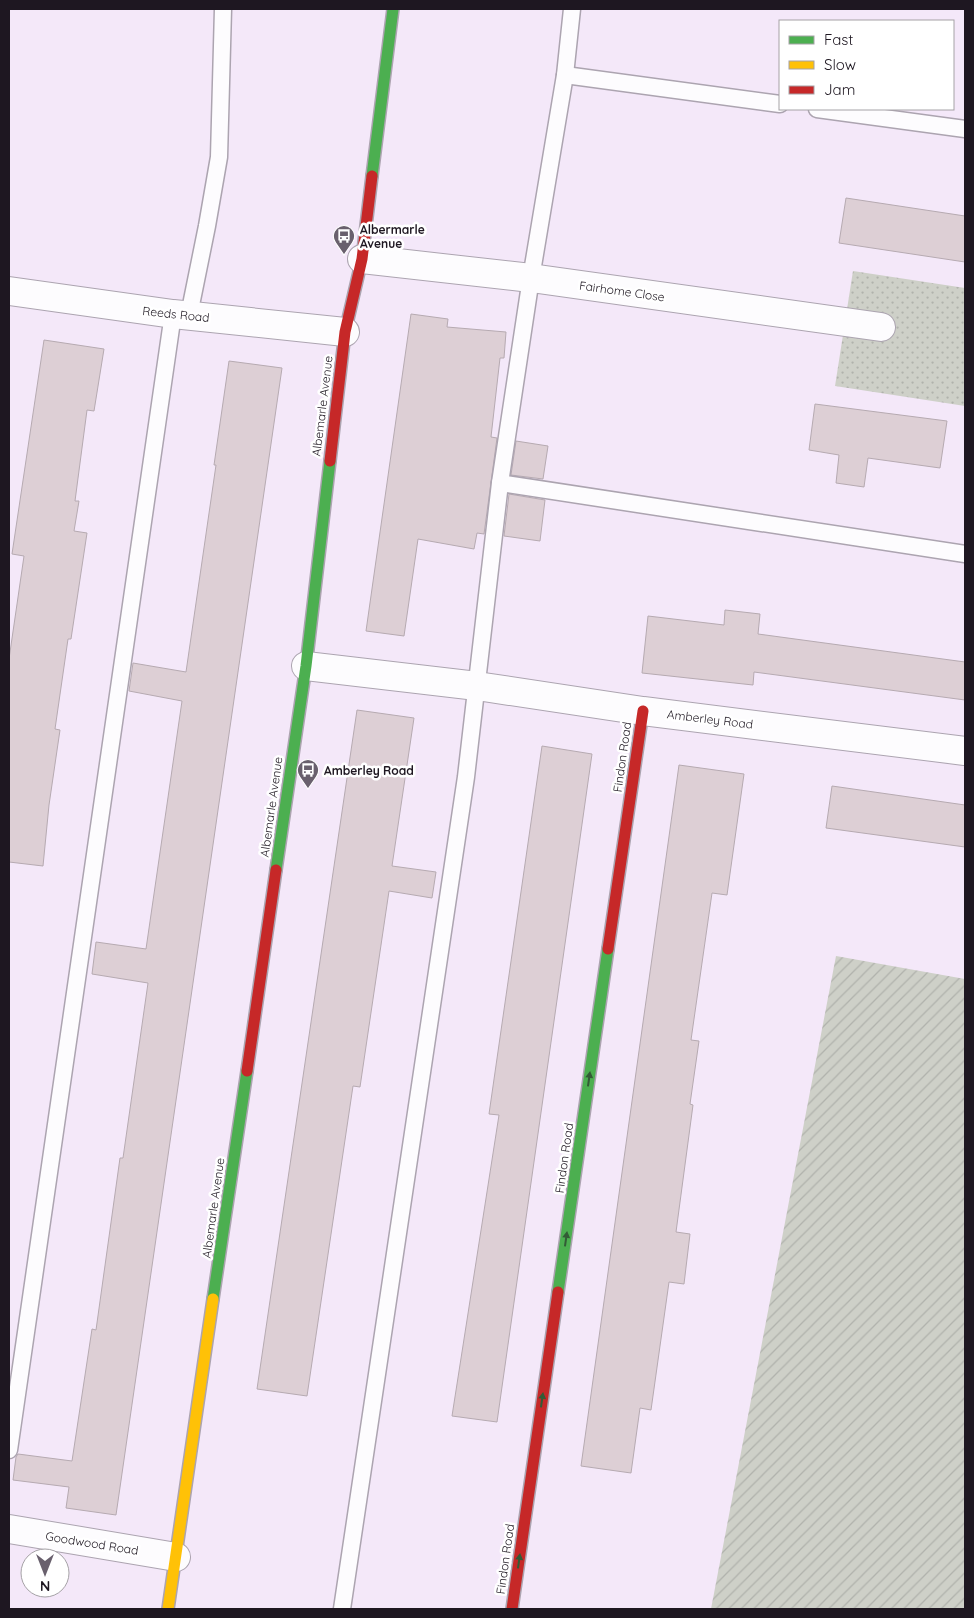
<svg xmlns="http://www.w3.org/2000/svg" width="974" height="1618" viewBox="0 0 974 1618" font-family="Quicksand,sans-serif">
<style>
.grass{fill:url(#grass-dots)}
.garden{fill:url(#garden-furrows)}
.building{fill:#ddcfd5;stroke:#b6aab1}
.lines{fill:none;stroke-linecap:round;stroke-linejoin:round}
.lane-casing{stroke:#aca4b0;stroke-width:19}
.street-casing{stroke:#aca4b0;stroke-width:30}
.fast-casing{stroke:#aca4b0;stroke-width:14}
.slow-casing{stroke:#aca4b0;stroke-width:14}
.jam-casing{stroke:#aca4b0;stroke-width:14}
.lane{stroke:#fdfcfe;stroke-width:16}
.street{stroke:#fdfcfe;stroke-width:28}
.fast{stroke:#4caf50;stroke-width:11}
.slow{stroke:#ffc107;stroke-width:11}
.jam{stroke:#c62828;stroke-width:11}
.oneway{fill:#335b36}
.labels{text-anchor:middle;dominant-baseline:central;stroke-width:5;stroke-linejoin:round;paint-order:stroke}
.poi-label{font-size:12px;font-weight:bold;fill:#1e1721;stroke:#fff;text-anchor:start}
.street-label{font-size:12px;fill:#1e1721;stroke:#fff}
</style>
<defs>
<pattern id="grass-dots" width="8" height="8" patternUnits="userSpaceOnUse" patternTransform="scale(1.25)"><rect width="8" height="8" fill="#ced0c8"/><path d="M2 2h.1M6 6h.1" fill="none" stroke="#b0b2ac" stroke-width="1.8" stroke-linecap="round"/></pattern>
<pattern id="garden-furrows" width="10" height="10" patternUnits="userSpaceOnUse" patternTransform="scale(1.25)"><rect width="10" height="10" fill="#ced0c8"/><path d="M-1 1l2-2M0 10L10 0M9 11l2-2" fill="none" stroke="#b0b2ac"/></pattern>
</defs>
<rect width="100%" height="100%" fill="#f4e8f9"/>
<path class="grass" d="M853 271 965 288V406L835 386Z"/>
<path class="garden" d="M836 956 965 979V1609H711Z"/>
<g class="building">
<path d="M846 198 965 216V262L839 243Z"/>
<path d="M411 314 448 319 447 327 506 332 504 358H500L491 437 497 438 484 534 477 533 474 549 418 539 404 636 366 631Z"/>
<path d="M44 340 104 349 94 411 87 410 75 501H79L74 531 87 533 71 639H68L55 729 60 730 49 805 43 866 9 862V659L24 556 12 554Z"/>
<path d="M229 361 282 368 116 1515 66 1508 69 1487 13 1480 16 1457 18 1454 72 1461 92 1329 96 1330 120 1158H123L148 983 92 974 96 942 146 949 182 701 129 691 133 663 186 672 216 465H214Z"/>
<path d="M815 404 947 421 940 468 868 458 864 487 836 483 839 455 809 450Z"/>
<path d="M516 441 548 446 543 479 511 475Z"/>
<path d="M509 494 545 500 540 541 504 536Z"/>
<path d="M725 610 760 614 758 634 965 662V700L754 672 753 685 642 673 648 616 724 625Z"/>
<path d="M357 710 414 718 392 866 436 872 432 898 389 891 360 1087 353 1086 307 1396 257 1389Z"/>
<path d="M542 746 592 754 497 1422 452 1416 499 1115 489 1114Z"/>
<path d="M679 765 744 774 727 895 712 893 691 1040 699 1041 690 1104 693 1105 676 1232 690 1234 684 1284 669 1282 651 1410 640 1408 631 1473 581 1466Z"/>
<path d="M832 786 965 805V847L826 828Z"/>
</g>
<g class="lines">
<g class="lane-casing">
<g id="lane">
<path d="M565 75 780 104"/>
<path d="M817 109 965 129"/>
<path d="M189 315 207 226 219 157 223 9"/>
<path d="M500 483 965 554"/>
<path d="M9 1450 173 314"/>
<path d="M342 1609 466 777 500 483 531 278 565 75 572 9"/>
</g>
</g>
<g class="street-casing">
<g id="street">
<path d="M362 259 531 278 881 327"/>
<path d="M9 291 173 314 345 332"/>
<path d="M306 666 477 686 643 711 965 751"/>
<path d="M9 1529 176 1557"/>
</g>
</g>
<g class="fast-casing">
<g id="fast">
<path d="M372 176 393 9"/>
<path d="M276 870 306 666 330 461"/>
<path d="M558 1292 608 949"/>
<path d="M213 1299 247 1071"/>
</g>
</g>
<g class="slow-casing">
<path id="slow" d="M168 1609 213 1299"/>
</g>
<g class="jam-casing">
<g id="jam">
<path d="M330 461 345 332 362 259 372 176"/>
<path d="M608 949 643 711"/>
<path d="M247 1071 276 870"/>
<path d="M512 1609 558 1292"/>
</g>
</g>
<use href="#lane" class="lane"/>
<use href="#street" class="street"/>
<use href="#fast" class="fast"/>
<use href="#slow" class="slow"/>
<use href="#jam" class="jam"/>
</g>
<defs><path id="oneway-solid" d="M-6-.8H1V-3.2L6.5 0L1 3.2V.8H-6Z" transform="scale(1.25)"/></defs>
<g class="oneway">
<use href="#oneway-solid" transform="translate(589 1079) rotate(-82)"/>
<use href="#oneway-solid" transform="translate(566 1239) rotate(-82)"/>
<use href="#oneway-solid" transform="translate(542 1400) rotate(-82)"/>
<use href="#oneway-solid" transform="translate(519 1561) rotate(-82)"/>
</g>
<defs>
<g id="bus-pin" transform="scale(1.125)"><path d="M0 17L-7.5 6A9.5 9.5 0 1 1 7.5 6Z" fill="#69606d" stroke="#fff"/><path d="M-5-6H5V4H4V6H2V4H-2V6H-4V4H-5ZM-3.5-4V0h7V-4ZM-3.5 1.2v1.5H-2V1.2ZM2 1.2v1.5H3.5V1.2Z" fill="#fff"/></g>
</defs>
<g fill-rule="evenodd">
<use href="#bus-pin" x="344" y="236"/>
<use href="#bus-pin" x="308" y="770"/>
</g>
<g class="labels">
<g class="poi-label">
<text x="360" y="229">Albermarle<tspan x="360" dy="14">Avenue</tspan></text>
<text x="324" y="770">Amberley Road</text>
</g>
<g class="street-label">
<text transform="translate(622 291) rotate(8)">Fairhome Close</text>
<text transform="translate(176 314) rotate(6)">Reeds Road</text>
<text transform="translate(322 406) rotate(-83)">Albemarle Avenue</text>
<text transform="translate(710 719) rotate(7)">Amberley Road</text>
<text transform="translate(622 757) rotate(-82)">Findon Road</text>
<text transform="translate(271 807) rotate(-82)">Albemarle Avenue</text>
<text transform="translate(564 1158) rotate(-82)">Findon Road</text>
<text transform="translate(213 1208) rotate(-82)">Albemarle Avenue</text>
<text transform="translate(92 1543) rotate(9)">Goodwood Road</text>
<text transform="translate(505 1559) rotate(-82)">Findon Road</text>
</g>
</g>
<rect width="974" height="1618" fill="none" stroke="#1e1721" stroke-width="20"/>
<rect x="779" y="20" width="175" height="90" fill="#ffffff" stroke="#a5a2a6"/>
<rect x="789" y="36" width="25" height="8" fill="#4caf50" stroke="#a5a2a6"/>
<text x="824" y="45" font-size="15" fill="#1e1721">Fast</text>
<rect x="789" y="61" width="25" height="8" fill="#ffc107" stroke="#a5a2a6"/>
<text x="824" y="70" font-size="15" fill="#1e1721">Slow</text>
<rect x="789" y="86" width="25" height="8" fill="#c62828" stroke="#a5a2a6"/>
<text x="824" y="95" font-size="15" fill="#1e1721">Jam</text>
<g transform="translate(45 1573) rotate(180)"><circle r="24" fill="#ffffff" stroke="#a5a2a6"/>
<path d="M0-4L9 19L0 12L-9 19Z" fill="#69606d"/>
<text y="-8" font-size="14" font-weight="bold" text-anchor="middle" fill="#1e1721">N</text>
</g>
</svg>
